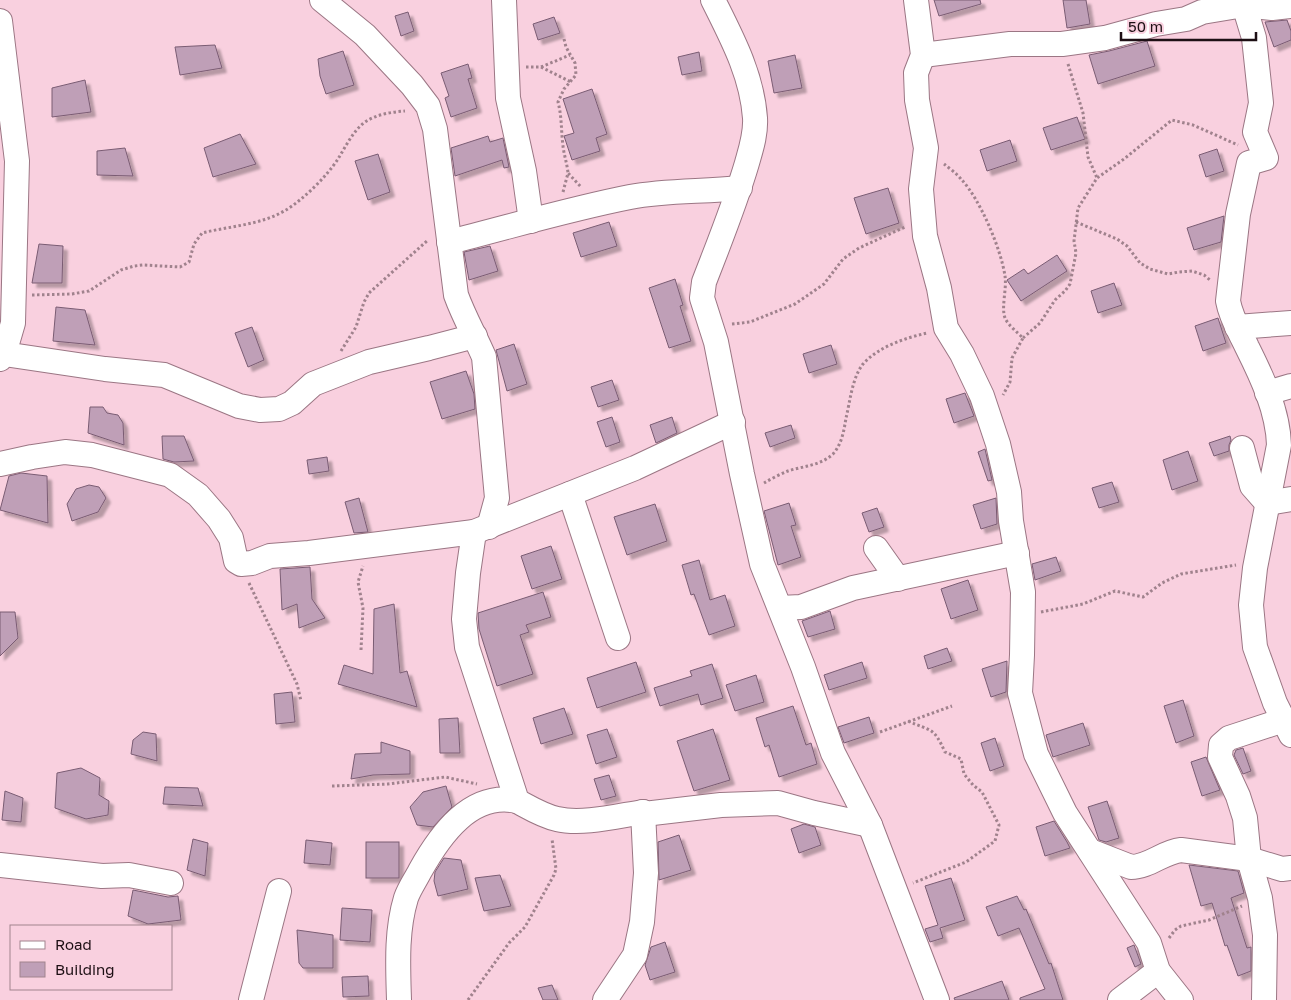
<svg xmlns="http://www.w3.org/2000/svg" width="1291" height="1000" viewBox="0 0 1291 1000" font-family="'Golos Text',sans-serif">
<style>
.building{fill:#bf9fb7;stroke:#7a5c73;filter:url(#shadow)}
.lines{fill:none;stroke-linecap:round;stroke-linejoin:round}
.minor-casing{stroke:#9b7684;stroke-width:26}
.path{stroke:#a0828d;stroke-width:3;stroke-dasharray:2.5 2.5;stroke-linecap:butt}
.minor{stroke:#fff;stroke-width:24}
</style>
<defs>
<filter id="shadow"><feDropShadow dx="4.5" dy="4.5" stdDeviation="1" flood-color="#0004"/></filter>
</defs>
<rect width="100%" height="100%" fill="#f9d0df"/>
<g class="building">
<path d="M934 0H980L981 4 939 16Z"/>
<path d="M1063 0H1086L1090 24 1067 28Z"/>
<path d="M408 12 414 31 401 36 395 16Z"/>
<path d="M554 17 560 33 538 40 533 24Z"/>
<path d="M1287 20 1291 31V40L1274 47 1265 22Z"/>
<path d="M1147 41 1155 66 1098 84 1089 55 1109 51Z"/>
<path d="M215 45 222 68 180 75 175 47Z"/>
<path d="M343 51 354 85 326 94 320 76 318 59Z"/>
<path d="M699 52 702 71 682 75 678 57Z"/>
<path d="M795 55 802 88 774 93 768 61Z"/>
<path d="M468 64 472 78 468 79 477 108 451 117 445 98 449 96 441 73Z"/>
<path d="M85 80 91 112 52 117V88Z"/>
<path d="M592 89 607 134 596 138 600 151 572 160 564 136 574 133 563 99Z"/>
<path d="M1077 117 1085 139 1051 150 1043 128Z"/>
<path d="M240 134 256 164 213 177 204 148Z"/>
<path d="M488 136 490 142 503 138 509 167 504 168 502 160 455 176 451 148Z"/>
<path d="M1010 140 1017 161 987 171 980 150Z"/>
<path d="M125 148 133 176 97 175V151Z"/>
<path d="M1217 149 1224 171 1206 177 1199 155Z"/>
<path d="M378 154 390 192 368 200 355 161Z"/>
<path d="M888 188 899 223 866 234 854 198Z"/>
<path d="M1224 216 1221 242 1194 250 1187 228Z"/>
<path d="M609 222 617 246 581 257 573 233Z"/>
<path d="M39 244 63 246 62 283H32Z"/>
<path d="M490 246 498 271 469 280 464 252Z"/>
<path d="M1057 255 1067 271 1021 301 1007 280 1024 269 1028 274Z"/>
<path d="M675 279 683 305 680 306 691 341 669 348 649 288Z"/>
<path d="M1114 283 1122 305 1098 313 1091 291Z"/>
<path d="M56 307 85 310 95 345 53 341Z"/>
<path d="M1218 318 1226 343 1203 351 1195 326Z"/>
<path d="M252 327 264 360 248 367 235 333Z"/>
<path d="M514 344 527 384 507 391 496 350Z"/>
<path d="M831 345 837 364 809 373 803 354Z"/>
<path d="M466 371 474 394 475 409 442 419 430 382Z"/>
<path d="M612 380 619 400 598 407 591 387Z"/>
<path d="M965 393 974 416 954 423 946 399Z"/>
<path d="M90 407H103L107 413 118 415 123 423 124 445 88 433Z"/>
<path d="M612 417 620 442 606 447 597 422Z"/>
<path d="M672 417 677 433 656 443 650 425Z"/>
<path d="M791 425 795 438 770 447 765 433Z"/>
<path d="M162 436H184L194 461 174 462 163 459Z"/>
<path d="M1230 436 1231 440 1229 445V451L1214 456 1209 443Z"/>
<path d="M985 449 992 480 988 481 978 452Z"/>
<path d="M1188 451 1198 481 1172 490 1163 460Z"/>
<path d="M327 457 329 471 309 474 307 460Z"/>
<path d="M21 473 47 476 48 523 0 510 9 476Z"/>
<path d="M1112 482 1119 502 1099 508 1092 488Z"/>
<path d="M89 485 99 487 106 498 98 512 72 521 67 504 76 489Z"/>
<path d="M359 498 368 532 354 533 345 502Z"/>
<path d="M996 498 997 524 981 529 973 505Z"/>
<path d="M789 503 796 525 791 526 801 557 778 565 764 511Z"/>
<path d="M655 504 667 541 627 555 614 517Z"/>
<path d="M877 508 884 527 869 532 862 513Z"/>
<path d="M551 546 562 579 532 589 521 556Z"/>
<path d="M1056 557 1061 571 1035 580 1032 564Z"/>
<path d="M699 560 710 600 725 595 735 626 709 635 694 594 691 595 682 565Z"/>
<path d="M310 567 312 599 325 618 299 628 297 604 282 610 280 569Z"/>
<path d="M968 580 978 610 951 619 941 589Z"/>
<path d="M543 592 551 617 526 625 529 632 520 635 533 674 497 686 479 629 478 613Z"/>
<path d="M394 604 400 673 407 671 417 707 338 684 344 665 373 674 374 609Z"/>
<path d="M830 611 835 629 808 637 802 621Z"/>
<path d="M0 612H15L18 638 0 656Z"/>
<path d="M947 648 952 661 928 669 924 656Z"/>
<path d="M1007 661 1006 692 991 697 982 669Z"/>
<path d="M636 662 646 692 597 708 587 678Z"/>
<path d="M862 662 867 678 829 690 824 675Z"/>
<path d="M712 664 723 698 701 705 698 694 660 706 654 688 692 676 690 671Z"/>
<path d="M756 675 764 702 735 711 726 685Z"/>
<path d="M292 692 295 722 276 724 274 694Z"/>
<path d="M1183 700 1194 736 1176 743 1164 706Z"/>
<path d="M793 706 806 745 811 743 817 764 779 777 769 745 765 747 756 718Z"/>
<path d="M564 708 573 734 541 744 533 718Z"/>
<path d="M869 717 874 733 844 743 838 727Z"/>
<path d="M458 718 460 753H440L439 719Z"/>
<path d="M1083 723 1090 745 1053 757 1046 735Z"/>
<path d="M607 729 617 757 596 764 587 735Z"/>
<path d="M713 729 730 780 694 791 677 741Z"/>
<path d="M143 732 156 734 157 761 131 754 133 740Z"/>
<path d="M995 738 1004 766 990 771 981 743Z"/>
<path d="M381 742 410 751V774L373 775 351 779 355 754 381 753Z"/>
<path d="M1243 748 1251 771 1243 774 1234 755 1236 750Z"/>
<path d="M1206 757 1220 790 1202 796 1191 762Z"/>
<path d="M81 768 100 778 99 795 109 801 108 815 86 819 55 808 57 773Z"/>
<path d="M609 775 616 796 601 800 594 779Z"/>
<path d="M446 786 452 807 433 827 417 825 410 807 423 792Z"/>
<path d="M165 787 198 788 203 806 163 804Z"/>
<path d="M5 791 23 798 21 822 2 820Z"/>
<path d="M1107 801 1119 838 1106 842 1099 840 1088 807Z"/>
<path d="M1054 821 1067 842 1070 848 1045 856 1036 827Z"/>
<path d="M804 824 815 827 821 845 799 853 791 829Z"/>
<path d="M679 835 691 870 659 880 658 842Z"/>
<path d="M193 839 208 843 205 876 187 870Z"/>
<path d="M306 840 332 843 330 865 304 863Z"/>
<rect x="366" y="842" width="33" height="36"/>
<path d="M444 858 461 860 468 889 438 896 434 881 435 872Z"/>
<path d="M1189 865 1238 871 1244 893 1231 898 1247 948 1251 947V971L1238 976 1227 945 1225 946 1212 903 1201 906Z"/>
<path d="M500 875 511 906 484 911 475 878Z"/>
<path d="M951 878 965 920 940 928 943 938 930 942 925 929 938 925 925 886Z"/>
<path d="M133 890 168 897 178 896 181 920 148 924 128 916Z"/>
<path d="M1017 896 1024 910 1026 909 1049 964 1051 963 1063 1000H1020V998L1045 989 1019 928 998 936 986 907Z"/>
<path d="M342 908 372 910 370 942 340 940Z"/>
<path d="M297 930 333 935V968H303L299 963Z"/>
<path d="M665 942 675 972 650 980 645 965 651 947Z"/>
<path d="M1134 945 1141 964 1135 967 1127 948Z"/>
<path d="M368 976 369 996 343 997 342 977Z"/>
<path d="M1002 981 1009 1000H955L954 998Z"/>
<path d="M552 985 558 1000H543L538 988Z"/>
</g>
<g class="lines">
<g class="minor-casing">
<g id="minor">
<path d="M322 0 365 35 412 85 428 106 435 129 456 295C464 317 475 336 484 357L497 498 489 527"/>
<path d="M504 0 508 98 524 171 531 221"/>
<path d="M713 0C732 38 752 75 755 118 756 134 751 149 747 163 735 204 719 243 704 282L702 298 716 342 742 474 762 564 803 667 833 753 870 825 937 1000"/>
<path d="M916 0 923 55 916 73 917 100 926 148 921 189 925 236 939 288 946 328 962 354 982 396 998 444 1009 492 1011 521 1023 592 1022 655 1020 693 1036 754 1065 813 1149 943 1158 971 1181 1000"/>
<path d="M1244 5 1254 38 1261 103 1255 132 1266 158 1249 163 1238 214 1228 301C1231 318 1240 332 1247 347 1262 377 1278 411 1279 445L1255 568 1251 605 1255 647 1275 703 1291 735"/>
<path d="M0 21 17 161 13 323 4 354 0 359"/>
<path d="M923 55 1010 44H1062L1105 38 1156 24 1186 19 1202 12 1244 5 1272 8 1291 6"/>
<path d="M449 242C509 227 569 209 630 197 666 190 703 192 740 188"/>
<path d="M1237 327 1291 323"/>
<path d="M4 354 105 369 164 375 239 406 260 410 279 409 292 403 313 384 369 362 429 348 475 336"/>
<path d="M1267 393 1291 386"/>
<path d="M1242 448 1252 486 1267 503 1291 499"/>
<path d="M0 464 32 457 65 452 92 455 170 475 198 495 219 519 231 538 236 561 241 564 252 563 270 556 309 553 474 532 635 468 733 422"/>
<path d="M570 494 618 638"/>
<path d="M474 532 468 573 464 619 467 647 517 801C530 808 543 816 557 819 582 825 617 816 643 812L644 814 721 805 778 803 814 813 870 825"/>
<path d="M876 548 898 579"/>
<path d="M780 608 801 607 853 588 1017 553"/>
<path d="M1090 851 1131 867C1149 867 1163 852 1181 850L1249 859 1282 869 1291 868"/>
<path d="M0 865 102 876 129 875 171 883"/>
<path d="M251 1000 279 891"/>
<path d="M399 1000C398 966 396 931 406 898 409 889 416 879 420 871 440 835 471 791 517 801"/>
<path d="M605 1000 635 955 642 922 646 873 643 812"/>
<path d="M1120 1000 1158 971"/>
<path d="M1264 1000 1265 935 1260 898 1249 859 1245 818 1238 796 1220 757 1221 745 1229 738 1284 720"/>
</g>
</g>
<g class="path">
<path d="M564 39 566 47 575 63 576 75 564 89 558 102C562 117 561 131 563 146 564 155 567 163 568 173"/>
<path d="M1068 64 1083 113 1088 157 1097 178"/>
<path d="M526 67H541L570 55"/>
<path d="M541 67 571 82"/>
<path d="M944 164C949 168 956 173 961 179 980 199 1001 249 1005 276 1007 289 1001 307 1005 318 1008 325 1018 333 1023 338L1012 358 1010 382 1003 395"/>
<path d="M563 192 568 173 581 187"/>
<path d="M1076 222 1117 239 1127 246 1140 263 1150 269 1168 274 1179 272 1192 271 1204 275 1210 280"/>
<path d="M32 295 72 294 89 291 121 270 134 266 143 265 180 267 189 262 194 244 202 233C230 226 261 225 286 210 304 199 327 176 338 159 346 146 353 131 365 122 377 114 392 112 405 111"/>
<path d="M732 324 750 322 795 304 824 284 843 259 859 248 905 227"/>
<path d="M1023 338 1040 323 1055 300 1065 291 1070 284 1076 253 1074 241 1078 208 1097 178 1124 159 1172 120 1193 125 1238 145"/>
<path d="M341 351 356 327 364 302 369 293 428 240"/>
<path d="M764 483C771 479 780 474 788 471 803 466 820 466 833 454 842 444 844 430 846 418 850 402 852 378 863 364 878 347 905 338 927 333"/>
<path d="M249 583 297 684 301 701"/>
<path d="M1041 612 1083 604 1115 591 1143 597 1162 583 1181 574 1236 565"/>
<path d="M361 650 363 608 358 582 363 566"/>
<path d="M908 721C932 732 933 726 945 752L961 759 964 774 973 785 982 792 999 825 995 841 966 862 913 883"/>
<path d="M880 732 952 706"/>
<path d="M332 786 388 784 445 777 477 784"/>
<path d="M1169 938 1175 930 1181 926 1209 920 1242 906"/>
<path d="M468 1000 509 943 525 927 554 875 556 869 552 839"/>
</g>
<use href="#minor" class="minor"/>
</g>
<rect x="10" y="925" width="162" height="65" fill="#f9d0df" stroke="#a1838e"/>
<rect x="20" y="941" width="25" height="8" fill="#ffffff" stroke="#a1838e"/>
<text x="55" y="950" font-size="15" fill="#1d0f14">Road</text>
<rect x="20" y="962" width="25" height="15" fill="#bf9fb7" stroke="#a1838e"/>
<text x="55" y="975" font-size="15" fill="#1d0f14">Building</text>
<path d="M1121 32v8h135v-8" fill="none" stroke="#1d0f14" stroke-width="2.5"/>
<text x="1128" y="32" font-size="15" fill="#1d0f14" stroke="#f9d0df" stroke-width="4" paint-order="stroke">50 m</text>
</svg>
